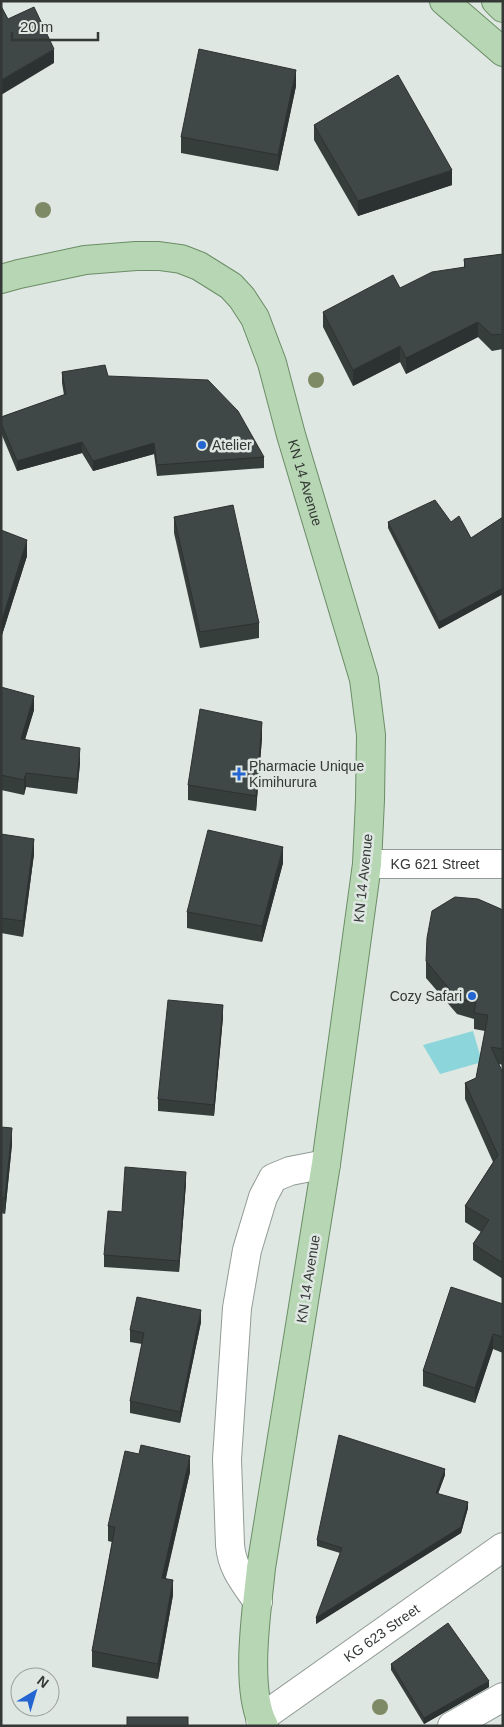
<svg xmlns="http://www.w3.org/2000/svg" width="504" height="1727" viewBox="0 0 504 1727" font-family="Arial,sans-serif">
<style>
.water{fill:#8cd6db}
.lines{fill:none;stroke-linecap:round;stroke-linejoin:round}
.minor-casing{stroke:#929b96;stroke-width:30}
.major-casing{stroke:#6a8d66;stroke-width:30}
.minor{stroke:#fff;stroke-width:28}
.major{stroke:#b7d6b3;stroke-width:28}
.tree{fill:#7e8a66}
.wall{fill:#363e3c}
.shaded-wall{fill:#2c3231}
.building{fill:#3f4846;stroke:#2c3231}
.poi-dot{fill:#2465d1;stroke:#dee7e2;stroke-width:2}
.labels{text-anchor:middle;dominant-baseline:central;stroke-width:5;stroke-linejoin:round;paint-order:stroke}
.poi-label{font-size:14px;fill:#333735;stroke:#dee7e2;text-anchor:start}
.street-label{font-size:14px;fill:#333735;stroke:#dee7e2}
</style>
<rect width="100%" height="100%" fill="#dee7e2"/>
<path class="water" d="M473 1031 482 1062 440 1074 423 1045Z"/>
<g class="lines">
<g class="minor-casing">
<g id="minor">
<path id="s1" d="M367 864H503"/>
<path d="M258 1602C245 1583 232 1569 230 1545L227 1459 237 1308 247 1250 263 1197 273 1178 290 1171 326 1164"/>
<path id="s2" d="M260 1719 503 1547"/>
<path d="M452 1726 503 1697"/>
</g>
</g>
<g class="major-casing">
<g id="major">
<path d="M444 1 503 52"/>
<path d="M496 1 503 8"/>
<path id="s3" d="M1 279 19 274 85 260 136 256H159L181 259 199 266 231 286 242 298 255 318 272 363 291 435 364 679 371 735 370 800 367 864 326 1164 261 1568C257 1609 244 1689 264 1726"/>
</g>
</g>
<use href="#minor" class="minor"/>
<use href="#major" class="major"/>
</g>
<g class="tree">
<circle cx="43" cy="210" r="8"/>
<circle cx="316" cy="380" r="8"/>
<circle cx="380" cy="1707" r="8"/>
</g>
<g class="wall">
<path d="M296 86 278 171 181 153V137Z"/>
<path d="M314 125 452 185 358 216 314 140Z"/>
<path d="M503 254V349L492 351 478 337 406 374 400 362 353 386 323 327V312L400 288 464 267V259Z"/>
<path d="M62 372 108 376 264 457V468L157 476 154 454 93 471 82 453 17 471 1 433V417L64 395 62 383Z"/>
<path d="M174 517 259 623V638L200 648 174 533Z"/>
<path d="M503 517V594L439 629 388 528V522H451L471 538Z"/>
<path d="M1 530 27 556 2 635H1Z"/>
<path d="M1 687 34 710 25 739 80 763 77 794 26 787 24 795 1 790Z"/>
<path d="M262 738 256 811 188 800V785Z"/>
<path d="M1 834 34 854 23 937 1 933Z"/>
<path d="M283 863 262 942 187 928V912Z"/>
<path d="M503 911V1065L499 1064 503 1073V1279L473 1260V1244L481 1232 465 1222V1206L493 1162 465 1099V1083L476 1078 485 1031 474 1029V1019L457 1014 426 978V961Z"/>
<path d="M223 1017 214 1116 158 1111V1099Z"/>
<path d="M1 1127 12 1144 5 1214 1 1213Z"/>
<path d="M186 1183 179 1272 104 1267V1255L122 1212Z"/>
<path d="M503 1304V1353L493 1349 475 1403 423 1386V1371Z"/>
<path d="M201 1322 180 1423 130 1413V1401L142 1344 130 1342V1330Z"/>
<path d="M139 1454 190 1472 166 1578 173 1595 158 1679 92 1667V1651L112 1542 108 1541V1526Z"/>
<path d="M445 1475 438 1494 468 1508 461 1533 316 1624 340 1553 317 1546V1540Z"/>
<path d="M391 1664 489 1687 424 1724 391 1670Z"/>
</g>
<g class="shaded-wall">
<path d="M54 49V63L1 95V80Z"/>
<path d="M296 70V86L278 171V155Z"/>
<path d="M452 170V185L358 216V201Z"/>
<path d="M478 322V337L406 374V358Z"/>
<path d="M400 346V362L353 386V370Z"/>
<path d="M82 442V453L17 471V461Z"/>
<path d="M154 443V454L93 471V461Z"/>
<path d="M27 540V556L2 635V620Z"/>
<path d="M503 588V594L439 629V622Z"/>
<path d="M34 696V710L21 753V739Z"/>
<path d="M262 722V738L256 811V796Z"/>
<path d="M80 748V763L77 794V779Z"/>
<path d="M26 773V787L24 795V780Z"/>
<path d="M34 839V854L23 937V921Z"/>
<path d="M283 847V863L262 942V926Z"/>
<path d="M223 1005V1017L214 1116V1105Z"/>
<path d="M12 1128V1144L5 1214V1198Z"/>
<path d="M186 1172V1183L179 1272V1261Z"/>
<path d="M201 1310V1322L180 1423V1412Z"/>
<path d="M493 1334V1349L475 1403V1388Z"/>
<path d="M190 1456V1472L162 1593V1578Z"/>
<path d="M445 1469V1475L436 1499V1493Z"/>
<path d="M468 1502V1508L461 1533 316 1624V1618Z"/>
<path d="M173 1580V1595L158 1679V1664Z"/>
<path d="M489 1681V1687L424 1724V1718Z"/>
</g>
<g class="building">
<path d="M1 6 8 19 34 7 54 49 1 80Z"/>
<path d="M199 49 296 70 278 155 181 137Z"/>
<path d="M398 75 452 170 358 201 314 125Z"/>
<path d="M503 254V334L492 335 478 322 406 358 400 346 353 370 323 312 393 275 400 288 432 272 465 267 464 259Z"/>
<path d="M105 365 108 376 208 380 238 411 264 457 157 465 154 443 93 461 82 442 17 461 1 423V417L66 394 62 372Z"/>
<path d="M435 500 451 522 459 516 471 538 503 517V588L439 622 388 522Z"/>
<path d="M233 505 259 623 200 632 174 517Z"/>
<path d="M1 530 27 540 2 620H1Z"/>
<path d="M1 687 34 696 21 739 80 748 77 779 26 773 24 780 1 775Z"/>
<path d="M200 709 262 722 256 796 188 785Z"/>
<path d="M208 830 283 847 262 926 187 912Z"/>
<path d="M1 834 34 839 23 921 1 918Z"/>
<path d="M455 897 478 899 501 909 503 911V1049L491 1047 503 1073V1263L473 1244 489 1220 465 1206 498 1155 465 1083 476 1078 488 1015 474 1013 476 1003 457 998 426 961 427 938 432 911Z"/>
<path d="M168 1000 223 1005 214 1105 158 1099Z"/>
<path d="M1 1127 12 1128 5 1198H1Z"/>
<path d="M125 1167 186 1172 179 1261 104 1255 108 1211 122 1212Z"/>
<path d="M451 1287 503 1304V1337L493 1334 475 1388 423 1371Z"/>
<path d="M137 1297 201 1310 180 1412 130 1401 144 1333 130 1330Z"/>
<path d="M339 1435 445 1469 436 1493 468 1502 461 1527 316 1618 342 1548 317 1540Z"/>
<path d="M141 1445 190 1456 162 1578 173 1580 158 1664 92 1651 115 1527 108 1526 125 1451 139 1454Z"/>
<path d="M448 1623 489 1681 424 1718 391 1664Z"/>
<rect x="127" y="1717" width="61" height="9"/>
</g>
<g class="poi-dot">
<circle cx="202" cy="445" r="5"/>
<path d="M236.5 766.5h5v5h5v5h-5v5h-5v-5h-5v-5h5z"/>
<circle cx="472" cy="996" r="5"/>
</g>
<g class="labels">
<g class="poi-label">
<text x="212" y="445">Atelier</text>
<text x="249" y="766">Pharmacie Unique<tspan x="249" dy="16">Kimihurura</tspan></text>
<text x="462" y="996" text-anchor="end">Cozy Safari</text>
</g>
<g class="street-label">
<text stroke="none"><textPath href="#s3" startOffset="452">KN 14 Avenue</textPath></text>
<text stroke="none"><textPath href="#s1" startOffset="68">KG 621 Street</textPath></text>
<text transform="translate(363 878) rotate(-84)">KN 14 Avenue</text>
<text transform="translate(308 1279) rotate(-81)">KN 14 Avenue</text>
<text stroke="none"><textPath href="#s2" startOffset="149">KG 623 Street</textPath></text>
</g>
</g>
<rect width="504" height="1727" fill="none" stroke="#333735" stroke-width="5"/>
<g transform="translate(35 1692) rotate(38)"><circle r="24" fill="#dee7e2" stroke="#9aa19d"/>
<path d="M0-4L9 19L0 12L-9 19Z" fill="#2465d1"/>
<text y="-8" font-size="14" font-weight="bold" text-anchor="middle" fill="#333735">N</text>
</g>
<path d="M12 32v8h86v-8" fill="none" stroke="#333735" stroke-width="2.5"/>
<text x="20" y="32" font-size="15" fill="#333735" stroke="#dee7e2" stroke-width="4" paint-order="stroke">20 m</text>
</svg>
